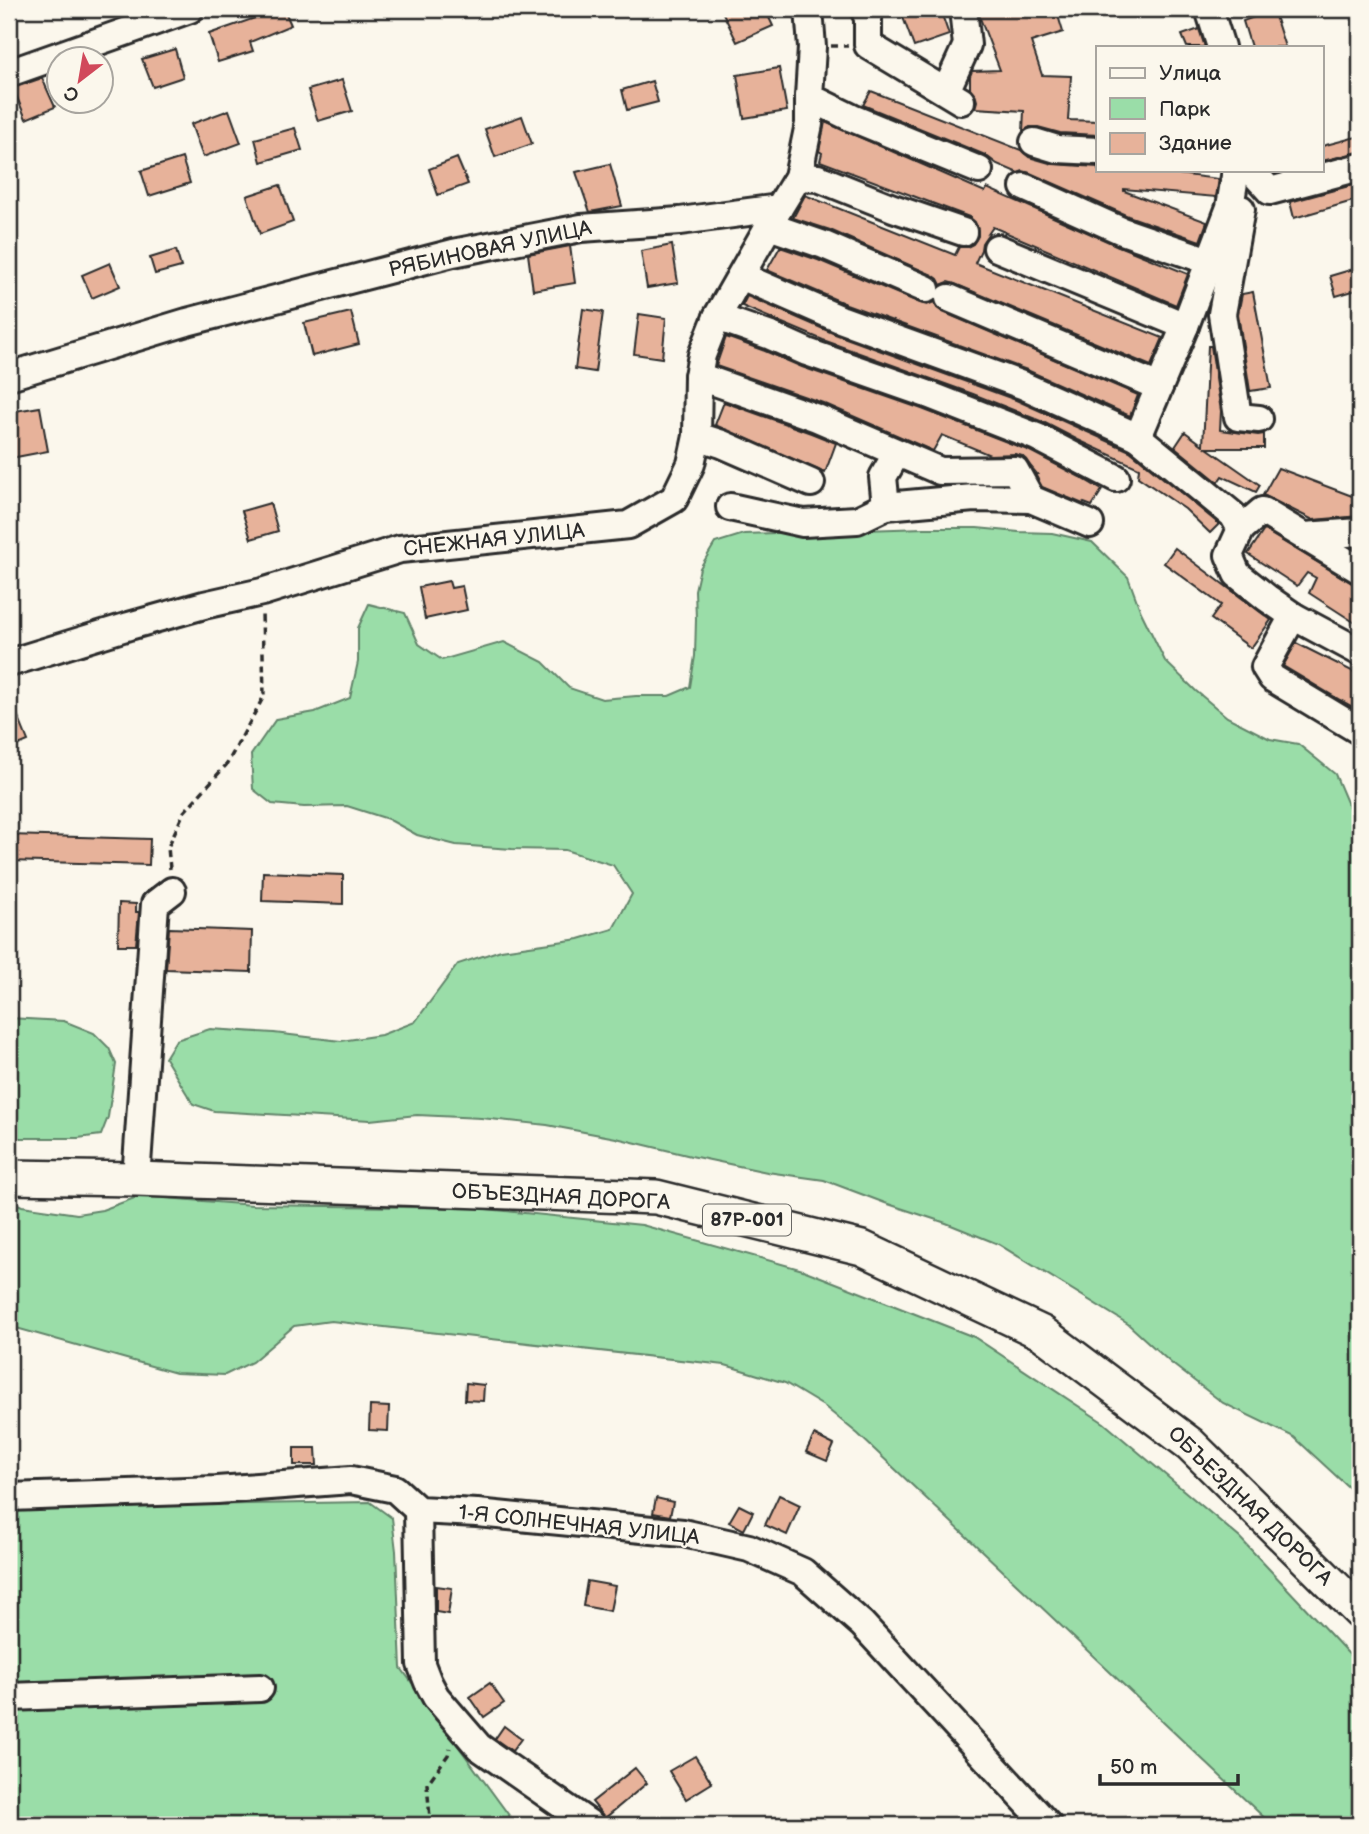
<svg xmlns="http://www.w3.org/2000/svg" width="1369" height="1834" viewBox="0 0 1369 1834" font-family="'Balsamiq Sans',sans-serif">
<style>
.green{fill:#9adda8;stroke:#62846a;stroke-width:2}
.building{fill:#e7b29a;stroke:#2b2b2b;stroke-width:2}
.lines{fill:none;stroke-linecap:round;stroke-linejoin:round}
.minor-casing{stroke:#2b2b2b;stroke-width:32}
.major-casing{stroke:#2b2b2b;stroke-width:38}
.path{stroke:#2b2b2b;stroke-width:3.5;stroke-dasharray:7 5;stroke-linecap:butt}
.minor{stroke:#fbf7ec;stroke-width:26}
.major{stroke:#fbf7ec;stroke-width:33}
.labels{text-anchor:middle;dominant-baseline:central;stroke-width:5;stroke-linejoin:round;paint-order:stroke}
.shield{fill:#fbf7ec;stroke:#696865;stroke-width:2}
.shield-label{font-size:19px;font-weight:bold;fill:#2b2b2b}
.street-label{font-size:21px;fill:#2b2b2b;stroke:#fbf7ec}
</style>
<rect width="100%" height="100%" fill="#fbf7ec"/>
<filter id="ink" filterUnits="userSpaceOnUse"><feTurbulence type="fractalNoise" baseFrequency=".0143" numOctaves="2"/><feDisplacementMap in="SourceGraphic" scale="14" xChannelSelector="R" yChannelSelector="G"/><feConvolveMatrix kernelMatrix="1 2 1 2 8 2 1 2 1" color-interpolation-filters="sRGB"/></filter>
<g filter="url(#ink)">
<g class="green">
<path d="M924 528H977L1019 532 1052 533 1092 542 1128 577 1141 612 1165 661 1196 691 1227 717 1270 739 1298 744 1335 774 1360 833V1498L1294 1437 1223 1403 1171 1363 1128 1324 998 1244 946 1223 885 1203 824 1180 767 1172 691 1156 616 1138 547 1125 481 1118 417 1115 370 1120 214 1111 193 1104 165 1058 176 1040 210 1029 274 1033 341 1041 381 1035 415 1022 458 964 501 950 579 939 613 929 632 894 613 865 565 850 512 849 456 845 417 835 388 819 347 806 304 807 272 804 253 789 251 755 276 719 315 712 350 698 358 662V628L369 604 405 613 419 644 442 660 504 642 543 662 569 688 602 699 636 696H669L690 687 695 656 696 619 695 590 700 568 715 543 744 534Z"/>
<path d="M9 1018 64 1021 94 1033 109 1048 116 1064 108 1117 101 1135 78 1138H9Z"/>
<path d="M140 1196 253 1205 476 1208 642 1225 803 1270 974 1337 1104 1423 1240 1538 1360 1666V1825H1272L858 1434 825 1407 785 1383 725 1365 331 1321 294 1326 252 1362 225 1375 176 1373 9 1326V1200L22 1206 77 1214 102 1210Z"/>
<path d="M370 1502 392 1518 396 1551 401 1668 516 1825H9V1508Z"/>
</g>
<g class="building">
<path d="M258 9H284L291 25 250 42 253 51 218 62 209 34 261 16Z"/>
<path d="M721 9H765L773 26 737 42Z"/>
<path d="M900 9H940L949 35 914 47Z"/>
<path d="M979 9H1056L1063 32 1031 42 1042 75 1071 76 1068 120 1098 121V135L1060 133 1038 127H1030L1023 131 1024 111 975 108 977 101 975 94 970 88V76L972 71 1000 70 980 18Z"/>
<path d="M1273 10 1285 47H1251L1243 21Z"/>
<path d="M1199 29 1205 47H1187L1182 35Z"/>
<path d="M175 49 183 77 153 87 142 59Z"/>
<path d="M779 68 787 111 744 118 737 75Z"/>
<path d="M42 78 55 107 26 119 13 88Z"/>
<path d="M342 80 352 111 318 121 308 90Z"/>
<path d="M652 81 658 102 627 110 622 90Z"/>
<path d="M871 91 1021 150 1029 157 1053 164 1098 167V170H1145L1219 179 1216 197 1124 189V191L1207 222 1200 241 1128 216 1030 173 1023 171 1018 173 997 164 985 155 863 105Z"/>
<path d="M229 110 241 143 203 157 191 124Z"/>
<path d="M522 116 532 144 495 157 485 129Z"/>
<path d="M825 122 985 192 987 188 1116 245 1188 274 1176 305 993 227 982 243 981 250 975 263 1163 338 1151 366 955 284 948 282 941 285 938 279 932 275 830 230 793 218 805 195 955 255 959 247H967L973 244 978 236V230L975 222 969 217 820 161 822 153 819 151Z"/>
<path d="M295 128 302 150 261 162 255 139Z"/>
<path d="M1360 136V152L1322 161V146Z"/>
<path d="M182 158 190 183 149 196 141 171Z"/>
<path d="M457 158 468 184 438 195 429 169Z"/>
<path d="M610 164 622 206 590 212 576 172Z"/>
<path d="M1360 183V199L1294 218 1290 202Z"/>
<path d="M280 185 293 222 260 234 247 196Z"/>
<path d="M672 245 678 283 647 288 641 251Z"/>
<path d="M570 246 575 283 533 290 528 254Z"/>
<path d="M780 247 818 260 920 303 927 305 934 302 937 308 943 312 1138 395 1130 416 1027 370 846 304 767 270Z"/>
<path d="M176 250 181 267 155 274 150 258Z"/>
<path d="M110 263 120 286 92 298 82 275Z"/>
<path d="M1360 267V289L1336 296 1330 276Z"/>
<path d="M1253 292 1271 388 1250 391 1238 314 1242 294Z"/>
<path d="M747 296 835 334 1016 400 1130 451 1219 524 1210 533 1185 509 1138 477 1139 468 1078 440 1043 422 973 394 823 340 742 306Z"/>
<path d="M583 309 603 312 595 372 575 369Z"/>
<path d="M351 312 359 344 312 356 304 323Z"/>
<path d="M639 314 666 318 662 358 634 354Z"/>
<path d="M726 337 765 351 802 367 922 409 1030 451 1080 477 1102 490 1092 506 1084 503 1083 504 1042 487 1035 474H1037L1022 456 1015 454 990 455 942 435 933 451 823 403 716 366Z"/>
<path d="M1208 346H1211L1221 411 1220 430 1258 435 1264 434V448H1207L1260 485 1256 492 1222 476 1218 482 1175 447 1185 432 1203 445Z"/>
<path d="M724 402 811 433 836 443 825 473 715 425Z"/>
<path d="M40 407 48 451 11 458 9 447V412Z"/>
<path d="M1278 468 1360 499V516L1313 520 1263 495Z"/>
<path d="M270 503 278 531 251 539 242 511Z"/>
<path d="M1264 530 1352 583 1360 586V626L1309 593 1316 578 1307 573 1297 586 1248 554Z"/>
<path d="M1175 548 1271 620 1251 648 1211 619 1221 605 1164 563Z"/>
<path d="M449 581 451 588 462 586 467 610 425 619 419 587Z"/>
<path d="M1296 643 1360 675V711L1340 700 1283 666Z"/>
<path d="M9 694 28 741 9 749Z"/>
<path d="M9 835 150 839 149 865 9 861Z"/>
<path d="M263 872 343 875V904L262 901Z"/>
<path d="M119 903 136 904V912H139L136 945H118Z"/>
<path d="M169 928 252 931 251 972 166 969Z"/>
<path d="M466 1383 484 1385 483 1401 465 1400Z"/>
<path d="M370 1406 389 1407 388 1431 369 1430Z"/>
<path d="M814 1435 834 1445 827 1461 806 1452Z"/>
<path d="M294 1448H316L317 1465H294Z"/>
<path d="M779 1495 800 1505 787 1535 765 1525Z"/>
<path d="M656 1498 673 1502 670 1516 653 1513Z"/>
<path d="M739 1505 753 1512 744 1530 729 1522Z"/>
<path d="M587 1581 615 1586 610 1611 583 1606Z"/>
<path d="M436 1586 452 1588 448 1614 436 1612Z"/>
<path d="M490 1683 504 1703 484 1717 470 1697Z"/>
<path d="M504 1726 521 1739 512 1751 495 1739Z"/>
<path d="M695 1756 712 1783 686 1799 669 1771Z"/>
<path d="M635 1768 647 1783 605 1818 592 1802Z"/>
</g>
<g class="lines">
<g class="minor-casing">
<g id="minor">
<path d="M864 9 868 18V45L961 101"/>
<path d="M1209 9 1221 47"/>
<path d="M9 73 190 9"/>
<path d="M946 91 967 45 963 9"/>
<path d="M809 97 852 118 979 170"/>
<path d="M1034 142 1057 149 1098 151"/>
<path d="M1251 170 1270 191 1360 167"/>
<path d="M798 177 818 178 893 208 963 232"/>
<path d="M1024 187 1122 231 1209 261"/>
<path d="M1241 209 1222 314 1238 417 1259 419"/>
<path d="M769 226 824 245 926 289"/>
<path d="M997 248 1185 326"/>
<path d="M741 276 840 319 1022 385 1138 437 1233 515 1241 529"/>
<path d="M949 298 1159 387"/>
<path d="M717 317 771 336 807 352 927 394 1037 437 1116 478"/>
<path d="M9 376 187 322 453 253 581 228 680 221 779 208 798 177 809 124V97L812 47 809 9"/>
<path d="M698 376 817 418 940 471 1015 470 1031 499"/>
<path d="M697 436 722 444 811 483"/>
<path d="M1138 437 1185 326 1230 207 1236 170"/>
<path d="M886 506 883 477 897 453"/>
<path d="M730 507 803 523 857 520 886 506 974 498 1031 499 1090 524"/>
<path d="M1305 536 1360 532"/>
<path d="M1360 570 1262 511 1241 529 1229 555 1237 574 1267 598 1293 616 1360 652"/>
<path d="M1293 616 1265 667 1272 678 1360 731"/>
<path d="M9 663 129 626 204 605 262 592 400 549 628 525 674 499 691 464 697 436 698 376 702 355 717 317 779 208"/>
<path d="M136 1179 155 904 172 891"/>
<path d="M9 1497 217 1490 351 1480 395 1489 418 1510 477 1513 683 1533 749 1548 803 1572 862 1624 1048 1825"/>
<path d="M418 1510 421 1664 428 1682 436 1697 479 1747 591 1825"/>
<path d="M9 1697 260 1688"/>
</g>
</g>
<g class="major-casing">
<path id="major" d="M9 1177 136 1179 656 1197 862 1248 1042 1333 1190 1444 1360 1612"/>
</g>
<g class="path">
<path d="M831 46H848"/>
<path d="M170 869 168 847 184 812 227 764 264 696 262 612"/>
<path d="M433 1825 430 1818 427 1784 448 1755 450 1748"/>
</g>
<use href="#minor" class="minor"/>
<use href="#major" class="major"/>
</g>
</g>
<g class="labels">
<rect class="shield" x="703" y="1204.5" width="88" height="31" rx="5"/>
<g class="shield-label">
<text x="747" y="1220">87Р-001</text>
</g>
<g class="street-label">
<text transform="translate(490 249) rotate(-12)">РЯБИНОВАЯ УЛИЦА</text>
<text transform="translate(494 540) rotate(-6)">СНЕЖНАЯ УЛИЦА</text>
<text transform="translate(561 1197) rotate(3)">ОБЪЕЗДНАЯ ДОРОГА</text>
<text transform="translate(1250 1506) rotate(44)">ОБЪЕЗДНАЯ ДОРОГА</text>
<text transform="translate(579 1525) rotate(6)">1-Я СОЛНЕЧНАЯ УЛИЦА</text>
</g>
</g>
<rect width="1369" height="1834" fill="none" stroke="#fbf7ec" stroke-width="35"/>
<rect x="18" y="18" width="1334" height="1799" fill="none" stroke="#2b2b2b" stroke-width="2.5" filter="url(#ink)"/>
<rect x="1096" y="46" width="228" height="126" fill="#fbf7ec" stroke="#a8a59f" stroke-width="2"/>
<rect x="1110" y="68" width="35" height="10" fill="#fbf7ec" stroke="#a8a59f" stroke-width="2"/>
<text x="1159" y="80" font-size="21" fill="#2b2b2b">Улица</text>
<rect x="1110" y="98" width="35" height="21" fill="#9adda8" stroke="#a8a59f" stroke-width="2"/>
<text x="1159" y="116" font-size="21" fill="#2b2b2b">Парк</text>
<rect x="1110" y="133" width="35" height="21" fill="#e7b29a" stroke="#a8a59f" stroke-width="2"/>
<text x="1159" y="150" font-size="21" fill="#2b2b2b">Здание</text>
<g transform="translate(80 80) rotate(211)"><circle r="33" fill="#fbf7ec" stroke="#a8a59f" stroke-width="2"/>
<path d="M0-5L12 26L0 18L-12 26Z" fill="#d1495b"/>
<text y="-10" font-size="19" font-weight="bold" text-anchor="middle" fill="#2b2b2b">С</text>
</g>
<path d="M1100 1774v10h138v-10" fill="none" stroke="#2b2b2b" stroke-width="3.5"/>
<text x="1110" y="1774" font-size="21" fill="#2b2b2b" stroke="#fbf7ec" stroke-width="5" paint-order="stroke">50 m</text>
</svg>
